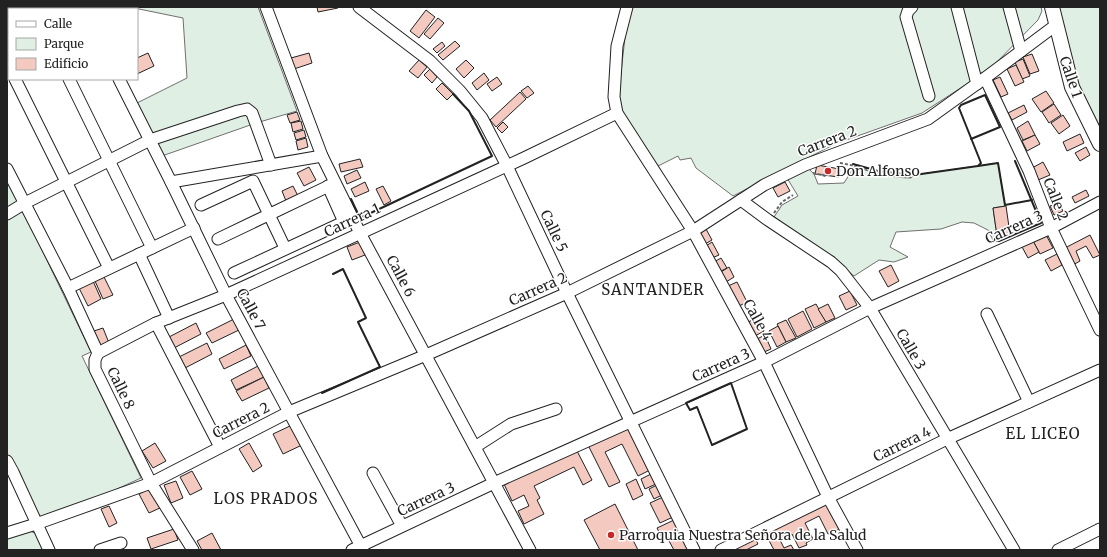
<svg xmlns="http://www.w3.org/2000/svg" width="1107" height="557" viewBox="0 0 1107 557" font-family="Merriweather,serif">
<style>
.green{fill:#e0efe3;stroke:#6f6f6f}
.building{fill:#f3c9c0;stroke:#222}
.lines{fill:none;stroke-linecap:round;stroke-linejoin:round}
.minor-casing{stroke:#222;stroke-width:13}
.major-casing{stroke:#222;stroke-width:16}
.path{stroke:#646464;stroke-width:2;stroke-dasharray:3 2;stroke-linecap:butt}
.minor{stroke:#fff;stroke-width:11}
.major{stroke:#fff;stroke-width:14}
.wall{stroke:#222;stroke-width:2}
.poi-dot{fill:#c62828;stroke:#fff;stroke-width:1.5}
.labels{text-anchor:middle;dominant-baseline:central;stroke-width:3;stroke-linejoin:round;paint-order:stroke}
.street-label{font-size:14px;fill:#222;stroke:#fff}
.poi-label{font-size:14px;fill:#222;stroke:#fff;text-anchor:start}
.neighbourhood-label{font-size:15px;letter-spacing:1px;fill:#222;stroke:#fff}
</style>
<rect width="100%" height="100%" fill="#fff"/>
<g class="green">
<path d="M31 7H258L297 111 256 123 159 157 135 104 187 78 183 18 139 9H28Z"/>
<path d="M630 7H1041L1042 11 1038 20 990 69 922 113 835 144 733 196 696 168 691 158 680 160 678 156 658 166 624 115 618 99 628 11Z"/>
<path d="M1050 7H1100V142Z"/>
<path d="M998 163 1005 206 993 208 997 236 999 241 994 242 988 230 974 223 962 222 941 229 896 232 890 247 908 257 894 262 879 260 854 276 836 261 774 217 782 205 798 196 787 178 807 167 814 174 818 184 844 183 854 167C873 172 891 178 911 178L914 175Z"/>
<path d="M7 177 91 352 82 356 141 478 95 499 38 517 7 456Z"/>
<path d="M28 531C39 532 41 541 45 550H7V538Z"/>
</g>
<g class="building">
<path d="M317 7H338V8L318 12Z"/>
<path d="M426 10 435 17 419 38 410 31Z"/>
<path d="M438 18 444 23 430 39 424 34Z"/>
<path d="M455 41 460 46 443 60 438 55Z"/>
<path d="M442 42 445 46 437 53 433 49Z"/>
<path d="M148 53 154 66 137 74V58Z"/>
<path d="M309 53 312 63 294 69 291 58Z"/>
<path d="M1032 54 1039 71 1030 74 1023 57Z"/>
<path d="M1023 59 1030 76 1022 79 1015 62Z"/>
<path d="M419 60 427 67 418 78 409 71Z"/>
<path d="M466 60 474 68 464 78 456 69Z"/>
<path d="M1016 65 1024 82 1015 86 1007 69Z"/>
<path d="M430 69 437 77 432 83 424 75Z"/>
<path d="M484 73 489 80 477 90 472 83Z"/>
<path d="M497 77 502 84 492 91 487 84Z"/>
<path d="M1000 77 1008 94 1001 97 993 80Z"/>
<path d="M442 83 453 94 447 100 436 89Z"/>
<path d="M528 86 534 93 527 98 521 91Z"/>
<path d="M1046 91 1054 103 1041 112 1032 99Z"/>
<path d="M520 92 526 99 496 127 490 120Z"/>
<path d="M1054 104 1061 115 1049 123 1042 112Z"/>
<path d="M1024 105 1027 112 1012 120 1008 113Z"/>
<path d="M297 112 300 120 290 123 287 115Z"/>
<path d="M1063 115 1070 126 1059 134 1051 123Z"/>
<path d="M301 121 303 129 293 132 291 123Z"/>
<path d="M1028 121 1035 135 1023 140 1017 128Z"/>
<path d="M503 122 508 127 502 133 497 128Z"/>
<path d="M304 130 306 137 296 140 294 133Z"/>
<path d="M1080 134 1084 143 1067 151 1063 142Z"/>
<path d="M1035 135 1040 144 1027 151 1022 141Z"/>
<path d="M306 138 308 147 298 150 296 141Z"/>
<path d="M1086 147 1090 155 1080 161 1075 153Z"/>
<path d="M360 159 363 167 341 172 339 164Z"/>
<path d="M1043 162 1050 175 1038 180 1032 168Z"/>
<path d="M817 165 840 169 839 177 815 174Z"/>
<path d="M309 167 316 180 304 186 297 173Z"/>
<path d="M357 170 361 178 347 184 344 176Z"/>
<path d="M365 182 369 191 355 197 351 189Z"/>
<path d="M785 182 790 191 778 197 773 188Z"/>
<path d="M293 186 298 196 286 201 282 191Z"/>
<path d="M383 186 391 201 384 205 376 189Z"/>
<path d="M1086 190 1089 196 1075 203 1072 197Z"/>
<path d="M1058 202 1063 211 1054 215 1050 206Z"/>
<path d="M1006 206 1010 234 997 236 993 208Z"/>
<path d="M706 229 712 240 705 244 699 232Z"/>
<path d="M1045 233 1053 248 1040 254 1032 239Z"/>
<path d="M1090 235 1100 255 1093 258 1086 246 1076 251 1080 261 1073 265 1065 248Z"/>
<path d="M1032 239 1039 252 1028 258 1021 245Z"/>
<path d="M360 242 365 255 352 260 347 247Z"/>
<path d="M712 242 719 255 712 258 706 246Z"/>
<path d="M1057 254 1062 265 1051 271 1045 260Z"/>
<path d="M721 258 727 268 719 272 714 262Z"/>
<path d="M891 265 899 281 888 287 879 271Z"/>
<path d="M729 267 734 277 726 282 721 272Z"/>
<path d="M104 277 113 295 103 299 95 281Z"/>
<path d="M93 281 101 299 88 306 79 288Z"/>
<path d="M737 282 747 302 739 306 728 286Z"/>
<path d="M850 291 857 305 846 310 839 296Z"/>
<path d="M816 304 826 322 814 328 805 309Z"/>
<path d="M828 304 835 318 826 322 818 309Z"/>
<path d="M803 311 812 329 797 337 788 319Z"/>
<path d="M757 318 764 331 755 336 748 322Z"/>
<path d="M234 319 239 330 212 343 206 333Z"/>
<path d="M786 320 796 338 786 342 777 324Z"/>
<path d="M196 323 201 334 174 348 169 337Z"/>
<path d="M778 326 786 342 777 347 769 331Z"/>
<path d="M103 328 109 343 97 348 91 332Z"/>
<path d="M765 335 771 349 764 352 757 339Z"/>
<path d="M207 343 212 354 185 368 179 357Z"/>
<path d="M246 345 251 356 224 369 219 359Z"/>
<path d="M258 366 264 377 236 390 231 380Z"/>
<path d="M264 377 269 388 242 401 236 391Z"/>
<path d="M292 425 302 445 283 454 273 434Z"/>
<path d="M629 425 650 470 638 476 622 444 605 452 620 482 609 487 588 445Z"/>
<path d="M155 443 166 461 153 468 142 451Z"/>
<path d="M249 443 262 466 253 472 239 449Z"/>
<path d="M576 449 592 480 583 485 574 467 534 486 540 498 537 500 544 514 524 524 518 511 529 506 524 495 512 501 504 484Z"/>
<path d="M192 471 202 489 190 495 180 477Z"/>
<path d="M651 474 656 484 645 489 641 479Z"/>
<path d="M636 479 643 495 633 500 626 484Z"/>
<path d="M176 481 183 498 171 503 164 485Z"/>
<path d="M657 485 662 495 654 499 649 489Z"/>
<path d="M151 488 162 507 149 513 139 494Z"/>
<path d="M663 497 673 517 660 523 650 503Z"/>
<path d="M824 501 839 529 828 534 819 516 805 523 813 539 806 543 807 545 799 548 792 534 780 540 784 548 791 545 794 550H774L764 531Z"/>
<path d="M615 504 638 550H600L584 520Z"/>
<path d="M109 506 117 523 109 527 101 509Z"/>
<path d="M674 520 680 532 663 540 657 528Z"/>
<path d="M174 529 178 540 151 549 147 538Z"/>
<path d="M212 533 221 550H202L197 541Z"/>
<path d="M682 535 690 550H674L669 541Z"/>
<path d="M754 536 758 544 746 550H726Z"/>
</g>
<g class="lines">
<g class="minor-casing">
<g id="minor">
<path d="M266 7 322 156 360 233 530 550"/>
<path d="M359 7 430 61 460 91 482 118 507 166 567 293 694 550"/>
<path d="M627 7 617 46 614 97 617 113 693 231 764 362 828 497 857 550"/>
<path d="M912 7 908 11 906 17 929 96"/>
<path d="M957 7 977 84"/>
<path d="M1009 7 1021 51"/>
<path d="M7 69 9 70"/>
<path d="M985 78 1029 171 1051 228 1100 330"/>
<path d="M15 79 109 268"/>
<path d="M69 79 152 248"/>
<path d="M119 79 171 182 226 295 363 550"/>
<path d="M7 169 68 288 98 353"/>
<path d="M171 182 322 156"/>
<path d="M741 200 768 220 831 262 841 271 870 308 1014 550"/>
<path d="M201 205 253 181 285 248"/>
<path d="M7 214 25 203 150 140 238 111 247 109 252 113 271 165"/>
<path d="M218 239 335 183"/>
<path d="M139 254 169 318"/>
<path d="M234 273 344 222 328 186"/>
<path d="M68 288 194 228"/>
<path d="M987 314 1029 402"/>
<path d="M156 323 220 447"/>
<path d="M98 353 156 323 226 295 524 158 617 113"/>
<path d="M98 353 95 360V369L151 483 193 550"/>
<path d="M475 447 511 424 556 409"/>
<path d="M7 461 13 472 49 550"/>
<path d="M373 473 402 526"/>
<path d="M7 533 36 524 151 483 289 412 426 355 567 293 693 231 764 185 805 165 928 119 985 78 1056 25"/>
<path d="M100 550 121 543"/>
<path d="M352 550 494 483 764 362 870 308 1051 228 1100 202"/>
<path d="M721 550 947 439 1100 370"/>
<path d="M1058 550 1100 529"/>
</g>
</g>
<g class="major-casing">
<path id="major" d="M1052 7 1072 87 1100 144"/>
</g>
<g class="path">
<path d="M840 163C864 167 887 176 911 177"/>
<path d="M813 173 826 176"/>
<path d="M774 213 782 202 793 195"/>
</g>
<use href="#minor" class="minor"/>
<use href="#major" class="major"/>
<g class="wall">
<path d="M853 164 878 171 914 175 978 166 981 163 959 108 961 105 985 95 1000 127 971 139"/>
<path d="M978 166 998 163 1005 205 1032 200"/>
<path d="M351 199 360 218 492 156 469 111 453 94"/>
<path d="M999 241 1041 223 1015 161"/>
<path d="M731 383 747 429 712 445 697 407 690 410 686 403Z"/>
<path d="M322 393 380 367 358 322 366 318 343 269 333 274"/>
</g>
</g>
<g class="poi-dot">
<circle cx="828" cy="171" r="4"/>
<circle cx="611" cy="535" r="4"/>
</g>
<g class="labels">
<g class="street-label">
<text transform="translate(1071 77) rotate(71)">Calle 1</text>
<text transform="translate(827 141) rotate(-21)">Carrera 2</text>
<text transform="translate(1056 199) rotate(68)">Calle 2</text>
<text transform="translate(352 220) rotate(-25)">Carrera 1</text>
<text transform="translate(1014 227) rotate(-24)">Carrera 3</text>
<text transform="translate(554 231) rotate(65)">Calle 5</text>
<text transform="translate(401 276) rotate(62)">Calle 6</text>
<text transform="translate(538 289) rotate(-24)">Carrera 2</text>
<text transform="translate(251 309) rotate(62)">Calle 7</text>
<text transform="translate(758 320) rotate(61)">Calle 4</text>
<text transform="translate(911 349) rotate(60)">Calle 3</text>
<text transform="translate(721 365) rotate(-24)">Carrera 3</text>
<text transform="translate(121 388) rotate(64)">Calle 8</text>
<text transform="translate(241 420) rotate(-27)">Carrera 2</text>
<text transform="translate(902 444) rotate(-26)">Carrera 4</text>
<text transform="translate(426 499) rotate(-25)">Carrera 3</text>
</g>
<g class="poi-label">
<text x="836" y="171">Don Alfonso</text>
<text x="619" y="535">Parroquia Nuestra Señora de la Salud</text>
</g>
<g class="neighbourhood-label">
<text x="653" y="289">SANTANDER</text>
<text x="1043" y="433">EL LICEO</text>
<text x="266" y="498">LOS PRADOS</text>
</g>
</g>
<rect width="1107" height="557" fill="none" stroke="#222222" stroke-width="16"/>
<rect x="8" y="8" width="130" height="72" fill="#ffffff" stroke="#a7a7a7"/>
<rect x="16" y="21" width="20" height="6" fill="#ffffff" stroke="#a7a7a7"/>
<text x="44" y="28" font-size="12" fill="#222222">Calle</text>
<rect x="16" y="38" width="20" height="12" fill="#e0efe3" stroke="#a7a7a7"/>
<text x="44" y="48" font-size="12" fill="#222222">Parque</text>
<rect x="16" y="58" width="20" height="12" fill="#f3c9c0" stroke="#a7a7a7"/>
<text x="44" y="68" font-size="12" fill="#222222">Edificio</text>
</svg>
